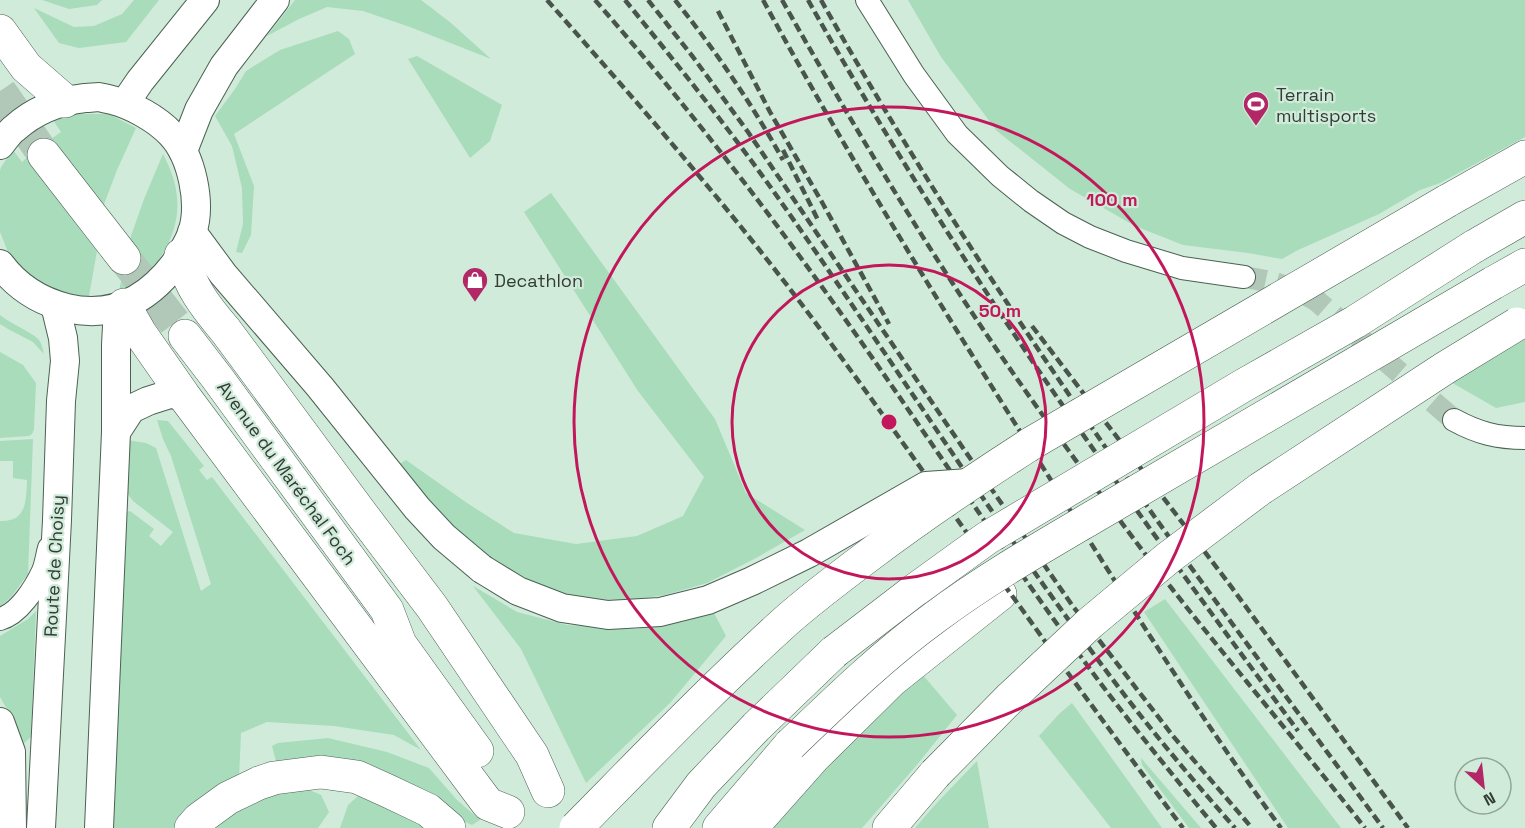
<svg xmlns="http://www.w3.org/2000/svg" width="1525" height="828" viewBox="0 0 1525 828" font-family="'Space Grotesk',sans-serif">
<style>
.green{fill:#a8dcbb}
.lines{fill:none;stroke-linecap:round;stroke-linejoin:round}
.minor-tunnel{stroke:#b1c8b9;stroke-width:22;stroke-dasharray:22 11;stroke-linecap:butt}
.highway-tunnel{stroke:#b1c8b9;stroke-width:33;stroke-dasharray:33 16;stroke-linecap:butt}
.minor-casing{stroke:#4b6153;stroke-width:24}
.major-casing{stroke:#4b6153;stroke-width:30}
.highway-casing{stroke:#4b6153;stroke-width:34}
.minor{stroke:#fff;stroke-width:22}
.major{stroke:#fff;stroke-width:28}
.highway{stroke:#fff;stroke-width:33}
.rail{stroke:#48544c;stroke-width:4.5;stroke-dasharray:9 4.5;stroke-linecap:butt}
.major-bridge-casing{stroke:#4b6153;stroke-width:30;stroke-linecap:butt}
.highway-bridge-casing{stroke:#4b6153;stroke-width:34;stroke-linecap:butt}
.major-bridge{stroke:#fff;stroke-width:28}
.highway-bridge{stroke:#fff;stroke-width:33}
.ring{fill:none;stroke:#c2185b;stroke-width:3}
.labels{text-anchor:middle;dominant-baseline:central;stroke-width:4.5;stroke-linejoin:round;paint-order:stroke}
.poi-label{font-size:18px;fill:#323c35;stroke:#d1ebda;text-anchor:start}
.street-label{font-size:18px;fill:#323c35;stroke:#d1ebda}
.centre{fill:#c2185b;stroke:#d1ebda;stroke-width:3}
.ring-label{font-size:18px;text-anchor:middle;font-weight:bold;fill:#c2185b;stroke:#d1ebda;stroke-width:4.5;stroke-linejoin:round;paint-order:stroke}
</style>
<rect width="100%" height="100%" fill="#d1ebda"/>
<g class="green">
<path d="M42 0H102L97 5 69 9Z"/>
<path d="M134 0H159L126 42 79 48 59 43 34 8 74 27 94 26 122 14Z"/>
<path d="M295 0H421L451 23 491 59 410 27 363 11 327 7 299 19 267 36Z"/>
<path d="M908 0H1525V137L1440 183 1420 190 1379 214 1298 250 1282 259 1248 253 1183 245 1135 226 1070 189 997 131 941 57Z"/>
<path d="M338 31 349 39 355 54 234 134 254 186 251 235 242 253 236 252 243 224 242 188 232 146 215 116 235 89 246 71 280 50Z"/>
<path d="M417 56 502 105 490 141 470 158 408 59Z"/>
<path d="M76 114H109L136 128 117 170 103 207 34 168 97 251 89 296H67L34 282 8 252 0 232V171L1 167 13 150 22 162 34 151 61 132 53 120Z"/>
<path d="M163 154C170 168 176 182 177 198 180 225 166 256 146 274 138 282 128 287 119 291L131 236 144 199Z"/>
<path d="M551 193 715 419 746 493 805 530 756 558 707 583 665 595 631 600 593 601 541 588 517 577 451 528 396 466 406 460 467 503 514 533 576 544 637 536 683 516 704 477 638 391 524 212Z"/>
<path d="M0 315C8 322 35 334 39 340 42 344 43 350 44 354L33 342 8 329 0 324Z"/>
<path d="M1525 337V402L1496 408 1449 381Z"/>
<path d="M0 352 23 365 36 383 34 429 32 434 29 436 0 438Z"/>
<path d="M157 420 168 421 204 466 199 470 207 480 212 477 421 750 394 735 334 726 267 722 241 733 239 779 176 828H108L123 513 130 511 154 529 149 536 161 546 173 532 133 501 123 488 127 440 146 443 156 448 201 591 211 584 171 456 163 439Z"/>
<path d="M33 439 28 574 11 597 0 607V521C27 522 26 501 27 480L13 478V461H0V441Z"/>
<path d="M473 586 517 612 567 625 636 629 714 613 726 636 670 703 586 783 521 649Z"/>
<path d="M1165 599 1341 828H1288L1144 612Z"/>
<path d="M36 611 31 737 23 744 17 727 0 697V636L28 619Z"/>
<path d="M922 674 957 715 916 766 862 828H767L805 786Z"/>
<path d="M1072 703 1162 828H1111L1039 736 1059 714Z"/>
<path d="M328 738 387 752 429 768 457 800 480 820 472 825 327 760 277 765 272 746 278 743Z"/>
<path d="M1141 758 1201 828H1189L1142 765Z"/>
<path d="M977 761 989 828H915L933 807Z"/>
<path d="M305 788 321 795 329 812 318 828H212L215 825 264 797Z"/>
<path d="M358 796 376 798 429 828H340L348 805Z"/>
</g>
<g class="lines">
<path class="minor-tunnel" d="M1244 277C1270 281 1295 287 1317 301L1454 420"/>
<g class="highway-tunnel">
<path d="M0 91 44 155"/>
<path d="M124 258 185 336"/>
</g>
<g class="minor-casing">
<g id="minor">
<path d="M867 0 914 75 957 134 1000 176 1031 201 1063 223 1090 237 1126 251 1182 268 1244 277"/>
<path d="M1454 420C1478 433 1497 438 1525 438"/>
<path d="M0 619C19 614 35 588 43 571 46 564 47 555 49 548"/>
</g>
</g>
<g class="major-casing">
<g id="major">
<path d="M125 103 140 81 205 0"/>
<path d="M0 145C5 139 9 132 15 128 35 110 59 101 85 98 90 98 95 97 99 97 103 98 108 99 112 100 132 105 157 119 171 134 192 156 202 204 192 233 188 244 181 255 174 265 147 300 112 319 67 308 39 301 17 287 0 264"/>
<path d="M183 151 199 110 224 66 275 0"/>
<path d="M192 232 223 274 320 387 417 508 444 537 482 569"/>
<path d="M116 432 131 409 148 401 170 394 184 396"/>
<path d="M0 722 11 752 12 828"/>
<path d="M41 828 57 520 61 401 65 361 63 338 55 305"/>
<path d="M99 828 116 432V345L118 307"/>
</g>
</g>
<g class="highway-casing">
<g id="highway">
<path d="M0 31 26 67 65 101"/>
<path d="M44 155 124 258"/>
<path d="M1447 201 1525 157"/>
<path d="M1473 247 1525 217"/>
<path d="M181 255C191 288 204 305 226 331L363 516 432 607 532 755 548 791"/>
<path d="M1493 283 1525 265"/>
<path d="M124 305 140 333 184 396 488 804 508 812"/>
<path d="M185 336 218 379 387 610 400 644 477 751"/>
<path d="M191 828 199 819 228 798 259 783 274 778 321 772 357 777 388 791 428 810 449 828"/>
<path d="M669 828 701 785 756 727 834 652"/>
<path d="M719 828 790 745"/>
<path d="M751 828 814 757 892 680 1000 594"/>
<path d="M889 828 935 774"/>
</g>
</g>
<use href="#minor" class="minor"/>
<use href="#major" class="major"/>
<use href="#highway" class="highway"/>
<g class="rail">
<path d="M547 0C637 102 727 205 809 314 882 411 950 511 1021 608 1074 682 1128 755 1183 828"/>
<path d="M595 0C678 95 756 195 830 298 917 419 998 545 1087 665 1128 721 1172 774 1216 828"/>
<path d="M625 0C676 63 727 126 774 192 885 349 988 513 1104 668 1145 723 1189 776 1235 828"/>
<path d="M648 0 693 57 748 132 963 448 1072 605 1173 736 1252 828"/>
<path d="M675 0C715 50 752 104 783 160"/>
<path d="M763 0C854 167 954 328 1056 488 1129 603 1200 718 1281 828"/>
<path d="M782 0C869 154 961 305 1066 447 1101 495 1136 543 1173 590 1236 670 1302 748 1365 828"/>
<path d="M808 0C880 128 958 252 1041 374 1124 495 1211 613 1298 731"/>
<path d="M821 0C921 178 1035 349 1154 516 1229 621 1307 724 1383 828"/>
<path d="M718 11 770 112 823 204 889 324"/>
<path d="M783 150 819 222"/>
<path d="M1032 326 1227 581 1408 828"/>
</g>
<g class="major-bridge-casing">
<path id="major-bridge" d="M482 569 518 591 562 608 608 615 660 612 708 600 752 581 809 553 926 486 969 483"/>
</g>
<g class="highway-bridge-casing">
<g id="highway-bridge">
<path d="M834 652 915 590 987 538 1244 385 1355 322 1473 247"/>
<path d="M790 745C837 700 882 656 934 618 986 579 1044 546 1100 513L1493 283"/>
<path d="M935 774 1009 699 1090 623 1168 558 1260 489 1445 368 1517 324"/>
<path d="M576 828C645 758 713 687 786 621 812 598 840 577 868 556 921 516 976 479 1032 443L1447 201"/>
</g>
</g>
<use href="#major-bridge" class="major-bridge"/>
<use href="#highway-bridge" class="highway-bridge"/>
</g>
<g class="ring">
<circle cx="889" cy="422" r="157"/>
<circle cx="889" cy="422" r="315"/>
</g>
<defs>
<g id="stadium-pin" transform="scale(1.35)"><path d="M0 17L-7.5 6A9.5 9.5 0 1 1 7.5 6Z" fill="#b22867" stroke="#d1ebda"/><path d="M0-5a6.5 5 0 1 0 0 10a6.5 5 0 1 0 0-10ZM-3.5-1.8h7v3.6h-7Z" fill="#fff"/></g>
<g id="shop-pin" transform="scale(1.35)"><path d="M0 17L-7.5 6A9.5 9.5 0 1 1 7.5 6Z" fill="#b22867" stroke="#d1ebda"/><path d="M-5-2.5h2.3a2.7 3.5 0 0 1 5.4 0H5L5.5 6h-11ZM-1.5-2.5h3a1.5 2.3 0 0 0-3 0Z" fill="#fff"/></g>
</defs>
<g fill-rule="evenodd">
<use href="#stadium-pin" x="1256" y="104"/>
<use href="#shop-pin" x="475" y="280"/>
</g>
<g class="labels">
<g class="poi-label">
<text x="1276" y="94">Terrain<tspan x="1276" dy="21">multisports</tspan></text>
<text x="494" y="280">Decathlon</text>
</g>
<g class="street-label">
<text transform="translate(287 473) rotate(54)">Avenue du Maréchal Foch</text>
<text transform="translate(54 566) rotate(-87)">Route de Choisy</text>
</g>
</g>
<circle cx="889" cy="422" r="9" class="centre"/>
<g class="ring-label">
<text x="1112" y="206">100 m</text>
<text x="1000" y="317">50 m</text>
</g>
<g transform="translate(1483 786) rotate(153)"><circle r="28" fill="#d1ebda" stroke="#91a598" stroke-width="1.5"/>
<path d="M0-4.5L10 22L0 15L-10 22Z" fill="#b22867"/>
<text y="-9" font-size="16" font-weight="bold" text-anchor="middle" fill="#323c35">N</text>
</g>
</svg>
